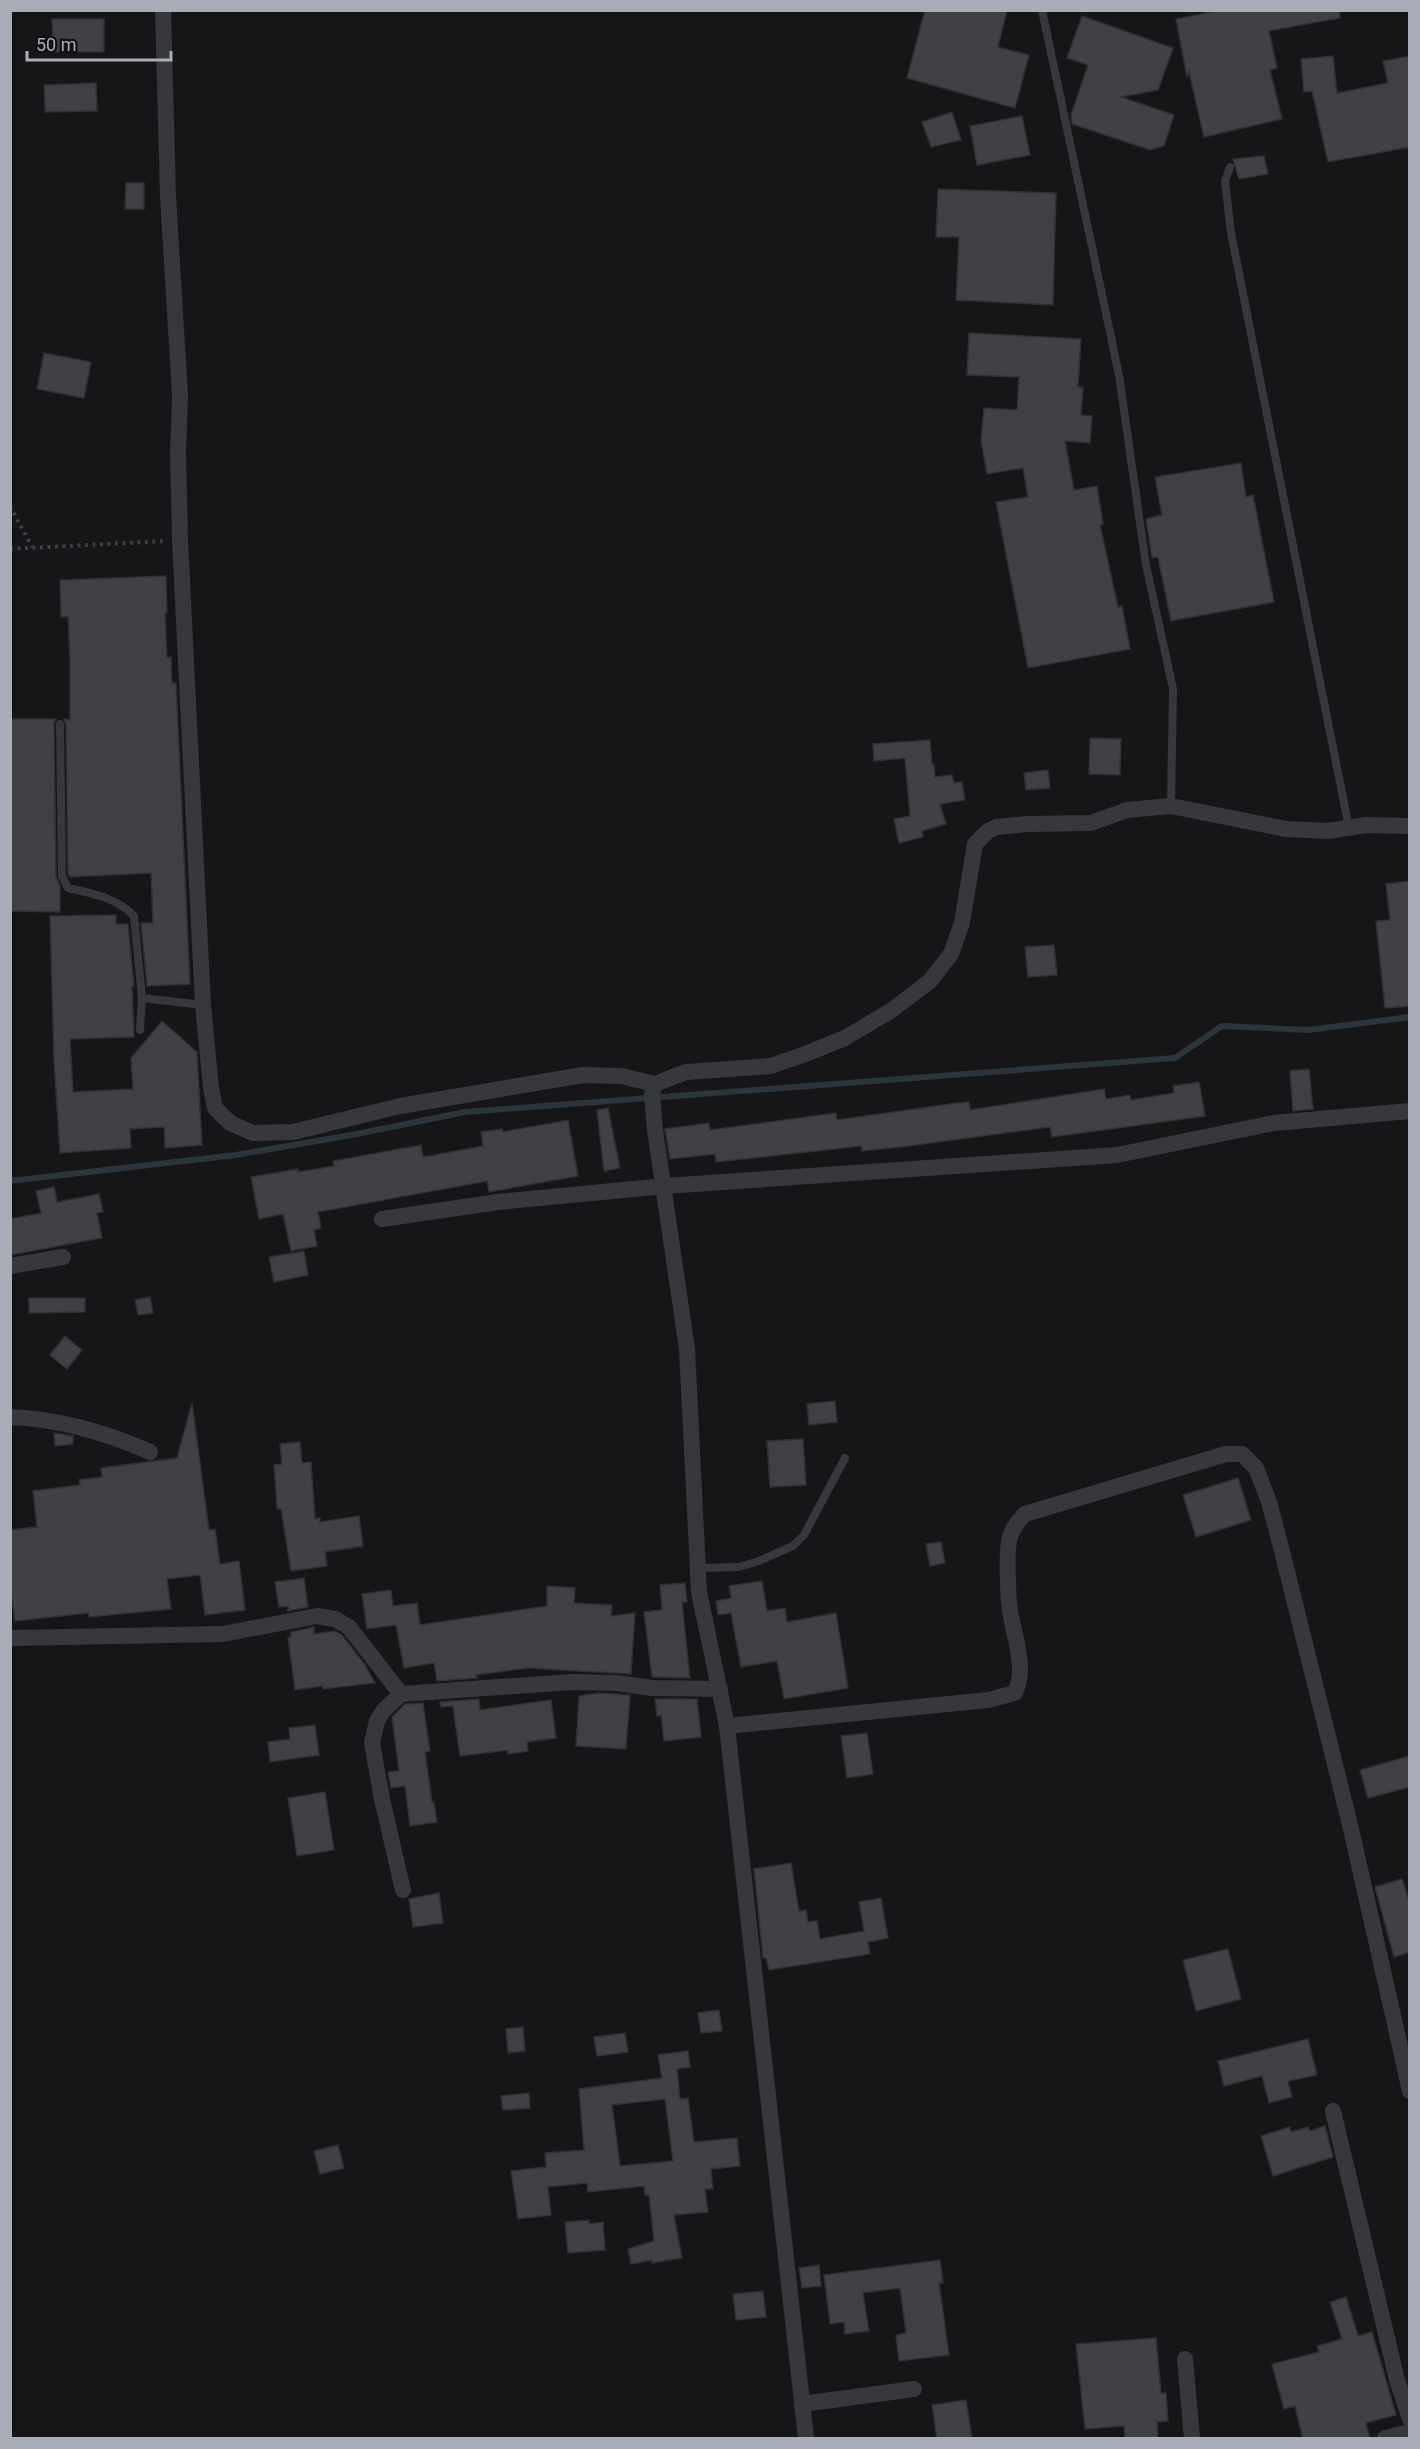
<svg xmlns="http://www.w3.org/2000/svg" width="1420" height="2449" viewBox="0 0 1420 2449" font-family="Roboto,sans-serif">
<style>
.lines{fill:none;stroke-linecap:round;stroke-linejoin:round}
.stream{stroke:#2c353c;stroke-width:6}
.building{fill:#404145;stroke:#303034;stroke-width:1.5;fill-rule:evenodd}
.path{stroke:#3d3f44;stroke-width:4;stroke-dasharray:3 4.5;stroke-linecap:butt}
.lane{stroke:#37383d;stroke-width:8}
.street{stroke:#37383d;stroke-width:16}
</style>
<rect width="100%" height="100%" fill="#161618"/>
<g class="lines">
<path class="stream" d="M10 1181 236 1155 357 1134 465 1112 1175 1058 1222 1026 1308 1030 1410 1017"/>
</g>
<g class="building">
<path d="M925 10H1007L998 47 1029 55 1015 108 907 78Z"/>
<path d="M1222 10H1339L1340 18 1269 31 1277 68 1270 70 1282 119 1204 137 1189 72 1187 77 1176 19Z"/>
<path d="M1082 16 1173 48 1158 90 1121 97 1174 115 1164 146 1150 150 1072 124 1071 115 1088 65 1067 58Z"/>
<path d="M52 19H104V52H53Z"/>
<path d="M1333 56 1337 93 1388 83 1383 61 1410 56V147L1328 162 1312 91 1304 92 1301 59Z"/>
<path d="M96 83 97 111 45 112 44 85Z"/>
<path d="M952 112 961 140 931 147 922 122Z"/>
<path d="M1022 116 1030 155 977 165 970 126Z"/>
<path d="M1264 156 1268 174 1239 179 1233 159Z"/>
<path d="M126 183H144V209H125Z"/>
<path d="M938 189 1056 193 1053 305 956 300 959 237H936Z"/>
<path d="M969 333 1081 339 1078 387H1083L1081 415 1092 416 1090 443 1065 441 1074 490 1097 486 1103 524 1100 525 1118 607 1122 606 1130 649 1028 668 996 502 1028 497 1023 468 987 474 981 440 984 408 1017 410 1019 377 967 375Z"/>
<path d="M44 353 91 362 84 398 37 389Z"/>
<path d="M1241 463 1246 497 1253 495 1274 602 1171 621 1158 557 1152 558 1146 519 1162 515 1155 477Z"/>
<path d="M166 576 167 613H165L167 658 171 657 172 683H176L190 984 147 986 141 923H153L151 873 70 877 68 874 66 724 64 719 70 720V660L68 617H61L60 580Z"/>
<path d="M10 719H56L54 724 56 876 60 887V912L10 911Z"/>
<path d="M1090 738 1121 739 1120 775 1089 774Z"/>
<path d="M930 740 932 764H934L935 777 952 775 954 783 962 782 965 800 940 804 946 824 922 831 923 837 899 843 894 819 910 816 905 758 874 761 873 744Z"/>
<path d="M1048 770 1050 788 1026 790 1024 773Z"/>
<path d="M1410 881V1006L1385 1008 1376 921 1390 920 1386 884Z"/>
<path d="M116 915V924H128L134 986H132L134 1037 70 1039 73 1092 133 1089 131 1058 162 1021 197 1052 202 1145 165 1148 164 1127 130 1129 131 1148 60 1153 54 1061 50 916Z"/>
<path d="M1054 945 1057 975 1028 977 1025 947Z"/>
<path d="M1309 1069 1313 1109 1293 1111 1290 1071Z"/>
<path d="M1199 1082 1205 1116 1052 1137 1050 1127 901 1147 862 1151 861 1146 716 1162 715 1154 670 1159 665 1129 709 1123 710 1130 836 1113 837 1120 957 1103 969 1102 970 1110 1104 1089 1106 1099 1130 1095 1131 1100 1174 1093 1173 1086Z"/>
<path d="M608 1108 620 1168 604 1171 597 1110Z"/>
<path d="M568 1120 578 1176 489 1192 487 1181 318 1212 321 1228 314 1230 317 1246 291 1251 283 1214 259 1219 251 1177 298 1169V1172L334 1166 333 1161 421 1145 423 1157 483 1146 481 1132 502 1129 503 1132Z"/>
<path d="M54 1187 57 1202 99 1194 103 1212 97 1213 102 1238 10 1255V1219L41 1213 36 1191Z"/>
<path d="M304 1251 308 1275 274 1282 269 1257Z"/>
<path d="M150 1297 153 1313 138 1315 135 1300Z"/>
<path d="M29 1298H85V1312L29 1313Z"/>
<path d="M65 1336 82 1350 67 1369 50 1355Z"/>
<path d="M835 1401 837 1422 809 1425 807 1404Z"/>
<path d="M192 1403 209 1530 215 1529 220 1564 239 1561 245 1610 205 1615 200 1575 167 1579 171 1609 89 1617V1613L15 1621 10 1586V1530L37 1527 33 1491 80 1485 79 1480 102 1477 101 1468 177 1458Z"/>
<path d="M54 1433 73 1436V1444L55 1446Z"/>
<path d="M803 1439 806 1485 770 1487 767 1441Z"/>
<path d="M300 1442 302 1463 311 1462 315 1519 320 1518V1522L359 1516 363 1546 325 1552 327 1566 291 1571 281 1509H277L274 1465 282 1464 280 1444Z"/>
<path d="M1238 1478 1251 1520 1196 1537 1183 1495Z"/>
<path d="M941 1542 945 1563 930 1566 926 1544Z"/>
<path d="M304 1578 308 1607 288 1611V1606L279 1607 275 1582Z"/>
<path d="M762 1581 767 1611 785 1608 787 1622 836 1613 848 1688 784 1699 777 1661 741 1667 731 1613 718 1615 716 1601 731 1598 729 1586Z"/>
<path d="M685 1583 687 1602H682L690 1678 652 1677 644 1612 662 1610 660 1585Z"/>
<path d="M547 1586 575 1588 574 1603 612 1605 611 1616 635 1613 631 1674 527 1668 476 1675 477 1678 437 1681 434 1663 404 1668 396 1625 367 1629 362 1594 391 1590 393 1606 417 1603 420 1625 547 1606Z"/>
<path d="M314 1627V1634L335 1631 342 1635 365 1665 375 1683 323 1689V1686L295 1690 288 1637H291V1632Z"/>
<path d="M599 1693 630 1695 626 1749 576 1746 579 1696Z"/>
<path d="M479 1699 480 1710 551 1700 556 1738 527 1742 528 1751 508 1754V1750L460 1756 453 1706 441 1707 440 1702Z"/>
<path d="M655 1699H697L701 1737 664 1741 661 1715 657 1716Z"/>
<path d="M423 1703 430 1751 425 1752 432 1802H434L437 1822 410 1826 405 1786 391 1788 388 1772 399 1771 392 1717 405 1704Z"/>
<path d="M315 1725 319 1755 270 1762 268 1742 290 1739 289 1728Z"/>
<path d="M867 1733 873 1774 847 1778 841 1736Z"/>
<path d="M1410 1756V1787L1368 1798 1360 1770Z"/>
<path d="M325 1792 334 1850 297 1856 288 1798Z"/>
<path d="M791 1863 799 1911 806 1910 808 1922 817 1921 820 1939 864 1931 859 1902 881 1898 888 1938 868 1942 870 1954 769 1970 766 1958H763L754 1869Z"/>
<path d="M1402 1879 1410 1904V1952L1394 1957 1375 1887Z"/>
<path d="M439 1893 443 1923 413 1927 409 1899Z"/>
<path d="M1228 1949 1241 1999 1196 2011 1183 1960Z"/>
<path d="M719 2010 722 2031 701 2033 698 2013Z"/>
<path d="M523 2027 525 2051 508 2053 506 2029Z"/>
<path d="M625 2033 628 2052 597 2056 594 2037Z"/>
<path d="M1308 2039 1317 2075 1288 2081 1292 2097 1269 2103 1262 2076 1224 2086 1218 2061Z"/>
<path d="M688 2051 690 2067 677 2069 680 2099 688 2098 694 2142 737 2138 740 2166 711 2169 713 2189H705L708 2212 674 2215 682 2258 652 2263V2260L631 2264 628 2249 654 2241 649 2195H645L644 2186 588 2192 587 2183 548 2187 551 2215 518 2219 511 2171 546 2167 545 2153 584 2150 579 2089 662 2078 658 2055ZM665 2099 673 2161 620 2166 612 2105Z"/>
<path d="M529 2093 530 2108 503 2110 501 2096Z"/>
<path d="M1325 2126 1333 2157 1273 2176 1261 2136 1290 2127 1291 2132 1308 2127 1310 2131Z"/>
<path d="M338 2145 344 2168 320 2174 314 2151Z"/>
<path d="M589 2220V2224L603 2222 605 2250 568 2253 565 2222Z"/>
<path d="M940 2260 943 2283H939L949 2355 899 2361 896 2335 906 2333 900 2288 863 2293 869 2331 845 2334 844 2322 830 2324 824 2275Z"/>
<path d="M819 2265 821 2286 802 2288 799 2268Z"/>
<path d="M763 2291 766 2317 736 2320 733 2294Z"/>
<path d="M1346 2297 1358 2336 1372 2332 1396 2415 1366 2423 1370 2439H1303L1295 2406 1284 2409 1272 2364 1319 2352 1317 2346 1342 2339 1330 2302Z"/>
<path d="M1156 2338 1161 2393H1166L1168 2421 1157 2422 1158 2439H1125L1124 2426 1085 2429 1076 2344Z"/>
<path d="M966 2400 972 2439H937L932 2405Z"/>
</g>
<g class="lines">
<g class="path">
<path d="M10 506 32 547"/>
<path d="M10 549 165 541"/>
</g>
<g class="lane">
<path d="M1042 10 1119 375 1146 565 1173 689 1171 806"/>
<path d="M1230 167 1225 181 1231 233 1349 828"/>
<path d="M60 724 62 876 68 888C92 893 117 898 134 916L142 998 140 1030"/>
<path d="M142 998 203 1005"/>
<path d="M698 1568 739 1567 759 1561 793 1546 804 1535 845 1458"/>
</g>
<g class="street">
<path d="M163 10 168 196 180 395 178 454 180 540 203 1005 211 1088 215 1108 230 1123 253 1133 293 1132 400 1106 583 1075 621 1076 655 1084 686 1072 771 1066 808 1053 845 1038 892 1010 930 981 951 954 962 923 975 844 988 831 997 827 1027 824 1091 823 1127 810 1171 806 1286 829 1328 831 1366 825 1410 826"/>
<path d="M655 1084 652 1094 655 1130 687 1349 699 1592 727 1726 806 2438"/>
<path d="M382 1219 498 1202 665 1186 1117 1155 1274 1123 1410 1111"/>
<path d="M10 1266 63 1257"/>
<path d="M10 1417C59 1419 105 1432 150 1452"/>
<path d="M10 1638 223 1634 317 1616 335 1619 349 1627 401 1694 571 1682 617 1683 652 1688 720 1689"/>
<path d="M401 1694 383 1711 377 1721 372 1743 382 1799 403 1890"/>
<path d="M727 1726 988 1700 1015 1693C1027 1669 1014 1636 1010 1611 1008 1598 1006 1548 1010 1537 1013 1527 1018 1521 1025 1514L1226 1454H1242L1256 1468 1269 1502 1282 1551 1351 1829 1410 2091"/>
<path d="M1333 2111 1397 2380 1410 2419"/>
<path d="M1185 2359 1192 2438"/>
<path d="M802 2404 914 2389"/>
<path d="M1385 2438 1410 2432"/>
</g>
</g>
<rect width="1420" height="2449" fill="none" stroke="#a8adb8" stroke-width="24"/>
<path d="M27 51v9h144v-9" fill="none" stroke="#a8adb8" stroke-width="3"/>
<text x="36" y="51" font-size="18" fill="#a8adb8" stroke="#111113" stroke-width="4.5" paint-order="stroke">50 m</text>
</svg>
